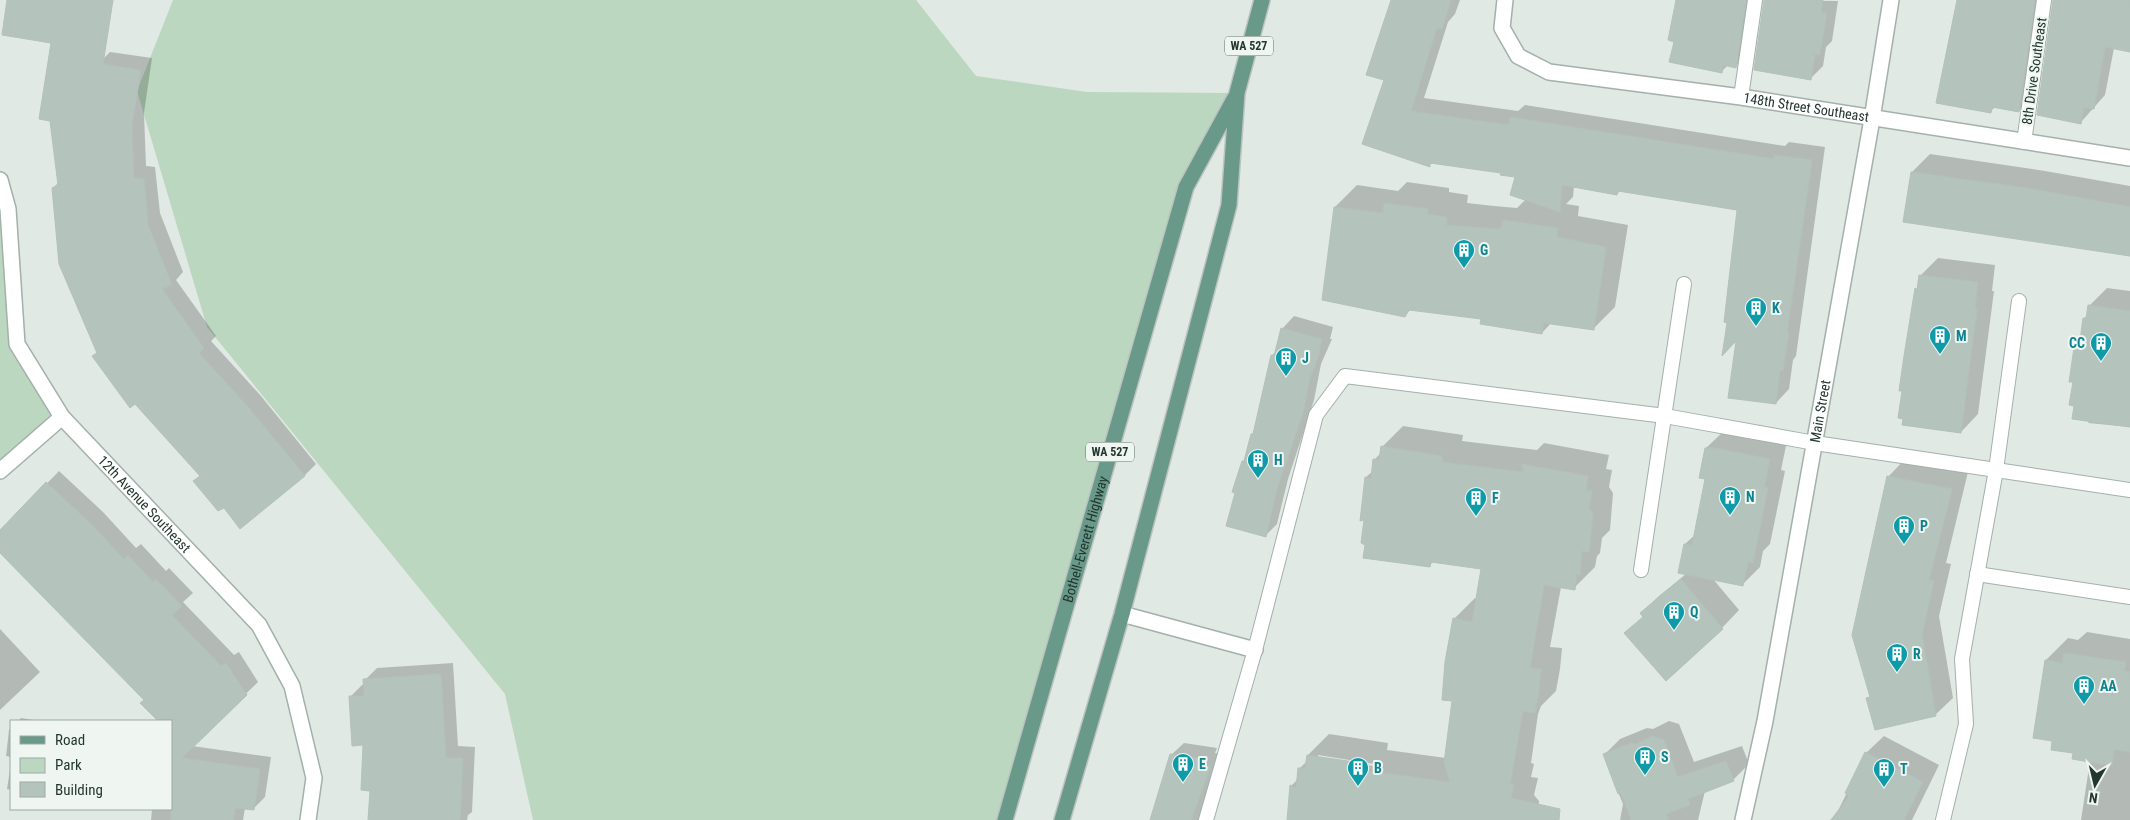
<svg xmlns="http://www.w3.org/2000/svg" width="2130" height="820" viewBox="0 0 2130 820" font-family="'Roboto Condensed',sans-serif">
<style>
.green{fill:#bbd7c0}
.shadow{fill:#0003;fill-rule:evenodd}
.building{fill:#b5c3bd;stroke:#b3c1ba}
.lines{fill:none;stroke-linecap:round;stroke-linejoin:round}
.service-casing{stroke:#a4b0aa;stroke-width:16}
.minor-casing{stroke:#a4b0aa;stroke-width:18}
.primary-casing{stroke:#bdc3c1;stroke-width:18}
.service{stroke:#fff;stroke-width:14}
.minor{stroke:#fff;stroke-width:15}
.primary{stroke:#699989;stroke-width:15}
.labels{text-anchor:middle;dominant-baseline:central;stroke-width:4;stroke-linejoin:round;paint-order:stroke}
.shield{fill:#eff6f2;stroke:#60706a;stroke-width:1}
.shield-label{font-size:12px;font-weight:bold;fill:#233730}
.street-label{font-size:14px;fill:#233730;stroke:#eff6f2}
.culture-label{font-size:14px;font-weight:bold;fill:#0d838f;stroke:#eff6f2;text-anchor:start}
</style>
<rect width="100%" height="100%" fill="#e0e9e4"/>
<g class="green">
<path d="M173 0H916L976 76 1087 92 1237 93 1186 187 1005 820H533L505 694 207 327 137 91Z"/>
<path d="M0 180 17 344 62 417 0 471Z"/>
</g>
<g class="shadow">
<path d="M10 0H96L98 64 110 52 152 58 144 113 146 166 155 167 160 213 183 272 176 280 216 336 211 341 261 396 316 464 304 476 201 475 98 353 53 188 59 182 52 42Z"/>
<path d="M1392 0H1460L1455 14 1448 22 1424 98 1518 111 1525 105 1785 146 1789 142 1825 147 1796 356 1793 360 1789 389 1776 403 1738 339 1724 353 1738 209 1621 190 1617 194 1574 186 1573 197 1566 204 1579 206 1578 216 1628 225 1615 307 1593 329 1551 323 1542 333 1483 317 1411 309 1405 315 1335 207 1357 185 1398 191 1407 182 1449 188V192L1468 195 1467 203 1494 206 1517 208 1526 199 1516 176 1502 172 1433 162 1429 166 1385 80Z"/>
<path d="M1677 0H1756L1748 54 1736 66 1728 65 1721 72 1675 41Z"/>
<path d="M1765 0 1838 1 1832 41 1826 47 1823 66 1811 78Z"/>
<path d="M1958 0H2045L2031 99 2019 111 1995 107 1991 111Z"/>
<path d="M2054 0H2130V51L2114 48 2105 95 2081 122Z"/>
<path d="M1930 154 2045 171 2130 186V255L1912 172Z"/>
<path d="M1938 258 1995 265 1992 291H1994L1978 414 1961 432 1905 356 1916 289 1919 286 1920 276Z"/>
<path d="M2107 288 2130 291V427L2088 423 2090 421 2075 380 2076 341 2082 335 2084 318 2088 315 2089 306Z"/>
<path d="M1294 316 1333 327 1330 339H1332L1321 364 1314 400 1288 479 1277 524 1265 536 1243 462 1246 459 1252 434 1254 432 1272 355 1277 351 1282 329Z"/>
<path d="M1403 426 1463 435 1462 441 1537 450 1544 443 1609 455 1606 469 1612 470 1609 487 1613 493 1610 530 1602 538 1600 553 1597 556 1595 567 1574 588 1561 587 1550 647 1562 648 1560 669 1556 691 1541 706 1538 714 1531 763 1534 764 1531 777 1538 778 1534 795 1539 801 1537 820H1288L1291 786 1298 779 1300 768 1307 761 1308 755 1329 734 1388 743 1387 750 1446 758 1454 700V619L1475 598H1478L1483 568 1434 561 1430 565 1366 544V519L1362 520 1366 477 1373 471 1374 460 1382 452V447ZM1318 755 1374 764V766L1318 758Z"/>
<path d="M1724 431 1787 441 1781 470 1785 471 1770 544 1763 551 1760 567 1742 585 1713 579 1739 610 1722 628 1626 633 1644 616 1641 613 1659 596 1686 574 1685 544 1696 534 1707 478 1706 448Z"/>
<path d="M1905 459 1968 472 1946 563 1951 564 1939 616 1953 698 1935 715 1868 698 1870 696 1888 477Z"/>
<path d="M59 471 103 512 136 548 141 544 166 571 169 568 193 593 183 602 234 655 239 652 258 682 192 746 271 757 265 797 253 809 245 808 243 820H151L152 809H171V721H160L142 703 145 700 0 551V532Z"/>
<path d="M0 629 40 672 0 710Z"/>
<path d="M2087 632 2130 639V820H2081L2090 761 2074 752 2046 660 2068 638 2078 640Z"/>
<path d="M453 663 458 746 475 747 472 812 468 815 467 820H370L371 789 364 743 350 697 362 685H365V680L377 668Z"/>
<path d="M21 718 40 721H18Z"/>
<path d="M1669 721 1679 724 1694 762 1742 746 1749 764 1733 780 1705 791 1698 820H1620L1623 804 1606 763 1605 754 1620 739 1647 728 1653 729Z"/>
<path d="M11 728V757L6 756 9 730Z"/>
<path d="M1884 736 1939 765 1912 820H1830L1837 813 1866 753Z"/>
<path d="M1184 743 1217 748 1215 753 1221 754 1201 820H1150L1171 755Z"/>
<path d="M11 763V790L7 789Z"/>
</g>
<g class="building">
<path d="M7 0H113L103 64 141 70 132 126 134 178 144 179 148 225 172 285 162 289 204 348 199 353 249 408 305 476 240 529 224 508 218 511 193 481 200 476 135 404 130 408 92 356 97 353 59 264 52 188 58 185 50 121 39 119 51 43 2 35Z"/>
<path d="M1391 0H1451L1442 29 1437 28 1411 111 1509 125 1510 117 1774 159V155L1812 160 1787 333 1789 332 1783 371 1780 370 1776 404 1728 398 1736 341 1722 356 1727 323 1724 322 1737 210 1618 191 1617 195 1562 185 1560 212 1510 195 1515 177 1500 175 1501 173 1430 163V167L1362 144 1384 80 1366 75Z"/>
<path d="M1676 0H1746L1736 68 1723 65 1722 73 1669 62 1674 42 1668 40Z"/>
<path d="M1764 0H1823L1821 12 1827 13 1820 55 1815 54 1811 80 1754 70Z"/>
<path d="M1957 0H2035L2019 112 1992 107 1991 113 1936 103Z"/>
<path d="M2053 0H2130V52L2105 47 2094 109 2084 108 2081 124 2037 115Z"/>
<path d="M1911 172 2027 188 2130 207V256L1903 222Z"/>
<path d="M1384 203 1428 209 1427 214 1447 217 1446 225 1500 229 1503 220 1558 228 1557 237 1606 247 1594 330 1544 323 1542 334 1480 324 1481 319 1409 310 1405 317 1322 300 1334 207 1383 213Z"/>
<path d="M1919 275 1978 282 1975 308 1977 309 1961 433 1902 425 1903 419 1898 418 1902 391H1899L1904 356 1915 288 1917 290Z"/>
<path d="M2088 305 2130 311V427L2072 419 2074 406 2069 405 2073 382H2069L2075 341H2080L2083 318 2086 319Z"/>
<path d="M1281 328 1322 339 1319 351 1320 352 1310 378 1303 413 1276 492 1266 537 1226 526 1235 493 1232 492 1242 461H1244L1251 434H1253L1271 355 1274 356Z"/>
<path d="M1381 446 1442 456V462L1524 472 1521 464 1588 476 1586 490 1592 491 1589 508 1593 514 1589 552 1582 551 1580 575 1577 574 1575 590 1544 585 1530 668 1541 669 1539 691 1535 713 1523 711 1510 784 1514 785 1511 798 1560 809 1559 820H1287L1290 785 1296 788 1298 768H1305L1307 755 1368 764 1367 771 1450 782 1444 763 1452 701 1442 700 1445 662 1453 618 1472 622 1481 569 1431 562 1430 567 1363 558 1365 545 1361 543 1364 520 1360 521 1365 477 1371 479 1373 459 1379 460Z"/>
<path d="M1705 448H1716L1770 459 1764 487 1768 488 1753 563 1748 562 1743 586 1678 573 1684 544 1692 545 1705 479 1699 478Z"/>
<path d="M1887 476 1952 489 1929 580 1934 581 1922 634 1936 716 1875 730 1866 698 1870 697 1852 635Z"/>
<path d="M46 482 91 524 124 559 128 555 153 582 156 579 182 606 172 615 221 666 226 663 247 695 182 758 260 769 254 810 235 808 233 820H171V721H158L140 703 144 700 0 553V530Z"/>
<path d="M1681 579 1723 629 1666 681 1624 633 1643 617 1640 613Z"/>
<path d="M2064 653 2126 662 2124 671 2130 672V752L2114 750 2112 766 2072 759 2073 753 2051 750 2052 741 2033 738 2045 660 2062 663Z"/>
<path d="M441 674 446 758H463L460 820H368L370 791 361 790 363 745 352 746 349 696H364L363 679Z"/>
<path d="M1652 736 1664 740 1678 777 1726 761 1734 781 1688 799 1690 805 1666 814 1669 820H1631L1621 793 1618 794 1603 754 1631 743 1636 744Z"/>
<path d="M1865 752 1923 782 1904 820H1831L1849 796 1845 793Z"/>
<path d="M1170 754 1206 759 1204 765 1210 766 1207 777 1191 820H1150Z"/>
</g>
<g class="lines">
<g class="service-casing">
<g id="service">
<path d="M1741 97 1755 0"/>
<path d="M2024 142 2044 0"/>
<path d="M1641 570 1684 284"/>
<path d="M1977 574 2130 597"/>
<path d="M1206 820 1255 650 1316 415 1345 376 1665 416 1815 443 2130 490"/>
<path d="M1943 820 1966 724 1962 659 1996 470 2019 301"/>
</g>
</g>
<g class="minor-casing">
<g id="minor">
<path id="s1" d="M1505 0 1502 28 1518 56 1549 72 1741 97 2130 158"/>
<path id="s2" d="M0 180 8 209 17 344 62 417 259 625 292 686 314 778 308 820"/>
<path d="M0 471 62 417"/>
<path d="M1122 614 1255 650"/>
<path id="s3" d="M1743 820 1765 721 1872 119 1891 0"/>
</g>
</g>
<g class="primary-casing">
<g id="primary">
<path id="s4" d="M1005 820 1186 187 1234 99"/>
<path d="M1062 820 1122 614 1229 205 1237 93 1262 0"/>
</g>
</g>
<use href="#service" class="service"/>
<use href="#minor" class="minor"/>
<use href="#primary" class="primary"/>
</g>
<defs>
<g id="building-pin" transform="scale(1.125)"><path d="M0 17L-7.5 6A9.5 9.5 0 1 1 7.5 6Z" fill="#0f9aa8" stroke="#eff6f2"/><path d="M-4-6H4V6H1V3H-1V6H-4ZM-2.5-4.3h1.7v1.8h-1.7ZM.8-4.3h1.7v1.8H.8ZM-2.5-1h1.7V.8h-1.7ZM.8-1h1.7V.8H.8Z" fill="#fff"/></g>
</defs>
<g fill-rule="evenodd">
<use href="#building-pin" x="1464" y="250"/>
<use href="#building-pin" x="1756" y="308"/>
<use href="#building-pin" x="1940" y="336"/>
<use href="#building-pin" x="2101" y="343"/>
<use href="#building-pin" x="1286" y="358"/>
<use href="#building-pin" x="1258" y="460"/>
<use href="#building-pin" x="1730" y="497"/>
<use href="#building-pin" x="1476" y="498"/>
<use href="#building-pin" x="1904" y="526"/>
<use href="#building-pin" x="1674" y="612"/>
<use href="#building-pin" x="1897" y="654"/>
<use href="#building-pin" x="2084" y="686"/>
<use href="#building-pin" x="1645" y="757"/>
<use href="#building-pin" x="1183" y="764"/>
<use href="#building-pin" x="1358" y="768"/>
<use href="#building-pin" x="1884" y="769"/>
</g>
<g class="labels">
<g class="shield">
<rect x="1225" y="36.5" width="48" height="19" rx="4"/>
<rect x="1086" y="442.5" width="48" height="19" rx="4"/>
</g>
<g class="shield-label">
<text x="1249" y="46">WA 527</text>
<text x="1110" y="452">WA 527</text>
</g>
<g class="street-label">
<text transform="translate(2034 71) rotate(-82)">8th Drive Southeast</text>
<text stroke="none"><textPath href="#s1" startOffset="355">148th Street Southeast</textPath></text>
<text stroke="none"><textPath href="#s3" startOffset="416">Main Street</textPath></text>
<text stroke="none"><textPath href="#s2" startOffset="371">12th Avenue Southeast</textPath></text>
<text stroke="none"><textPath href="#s4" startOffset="292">Bothell-Everett Highway</textPath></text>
</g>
<g class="culture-label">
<text x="1480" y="250">G</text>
<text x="1772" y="308">K</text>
<text x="1956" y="336">M</text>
<text x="2085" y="343" text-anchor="end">CC</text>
<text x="1302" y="358">J</text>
<text x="1274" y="460">H</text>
<text x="1746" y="497">N</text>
<text x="1492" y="498">F</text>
<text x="1920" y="526">P</text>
<text x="1690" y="612">Q</text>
<text x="1913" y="654">R</text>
<text x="2100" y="686">AA</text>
<text x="1661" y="757">S</text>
<text x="1199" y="764">E</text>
<text x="1374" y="768">B</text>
<text x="1900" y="769">T</text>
</g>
</g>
<rect x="10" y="720" width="162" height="90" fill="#eff6f2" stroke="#9daaa4"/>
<rect x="20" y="736" width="25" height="8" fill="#699989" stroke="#9daaa4"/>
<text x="55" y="745" font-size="15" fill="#233730">Road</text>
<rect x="20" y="758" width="25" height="15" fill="#bbd7c0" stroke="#9daaa4"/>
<text x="55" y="770" font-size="15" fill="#233730">Park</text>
<rect x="20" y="782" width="25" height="15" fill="#b5c3bd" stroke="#9daaa4"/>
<text x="55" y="795" font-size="15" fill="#233730">Building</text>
<g transform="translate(2095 785) rotate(188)" stroke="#eff6f2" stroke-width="4" paint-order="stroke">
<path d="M0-4L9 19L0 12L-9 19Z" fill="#233730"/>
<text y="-8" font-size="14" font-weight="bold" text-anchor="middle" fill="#233730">N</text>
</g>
</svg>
